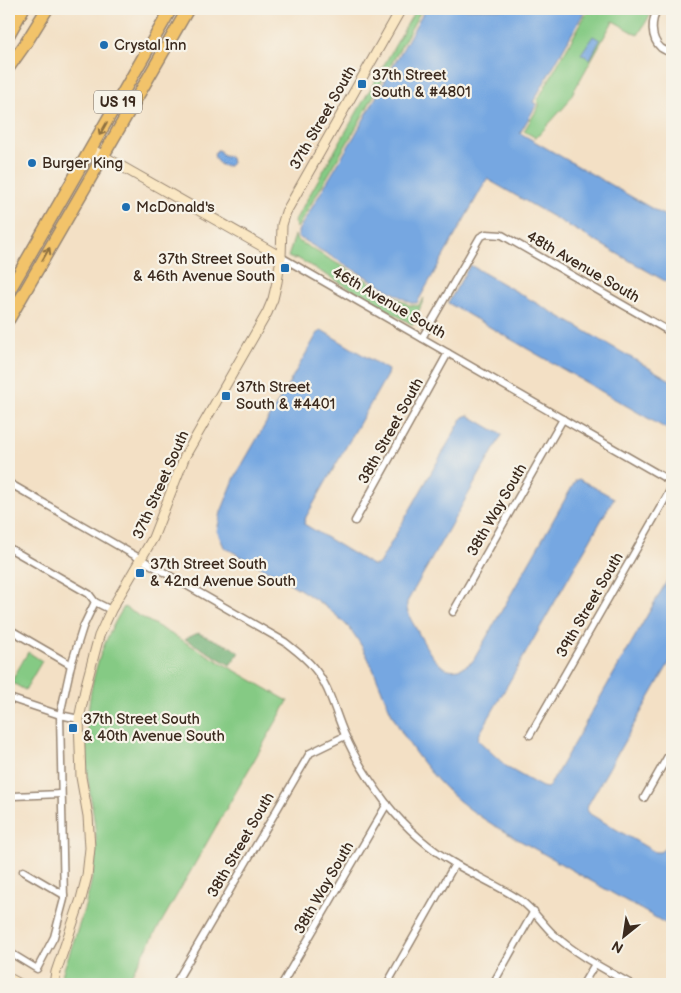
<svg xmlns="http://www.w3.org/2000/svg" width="681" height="993" viewBox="0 0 681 993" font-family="'Balsamiq Sans',sans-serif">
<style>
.green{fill:#85ca84;stroke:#607a51}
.forest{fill:#6cae72;stroke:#546c48}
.water{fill:#76a7e1;stroke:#586880}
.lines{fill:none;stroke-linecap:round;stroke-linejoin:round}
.street-casing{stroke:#978572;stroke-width:9}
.secondary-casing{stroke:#978572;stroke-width:11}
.highway-casing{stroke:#978572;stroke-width:14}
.street{stroke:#fff;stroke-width:6}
.secondary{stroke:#fae7c3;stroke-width:9}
.highway{stroke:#f2c36a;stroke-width:11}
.oneway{stroke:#8d6f40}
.poi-dot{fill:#1f6fb2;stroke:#f7f3e8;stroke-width:2}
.labels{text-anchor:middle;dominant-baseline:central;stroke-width:4.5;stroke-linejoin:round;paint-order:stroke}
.shield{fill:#f7f3e8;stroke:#73665b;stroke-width:1}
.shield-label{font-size:14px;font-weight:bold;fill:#3b2a1e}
.poi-label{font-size:15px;fill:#3b2a1e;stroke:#f7f3e8;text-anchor:start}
.street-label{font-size:15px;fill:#3b2a1e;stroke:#f7f3e8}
</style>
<rect width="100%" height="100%" fill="#f7f3e8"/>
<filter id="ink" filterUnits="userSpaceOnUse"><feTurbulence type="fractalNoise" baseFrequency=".02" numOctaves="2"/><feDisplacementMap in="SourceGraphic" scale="10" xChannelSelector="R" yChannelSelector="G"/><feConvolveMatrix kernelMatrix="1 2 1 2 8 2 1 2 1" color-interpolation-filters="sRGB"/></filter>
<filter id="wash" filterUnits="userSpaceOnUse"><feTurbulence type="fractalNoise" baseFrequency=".0096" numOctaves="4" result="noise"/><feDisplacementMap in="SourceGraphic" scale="20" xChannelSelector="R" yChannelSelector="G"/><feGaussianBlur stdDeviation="1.12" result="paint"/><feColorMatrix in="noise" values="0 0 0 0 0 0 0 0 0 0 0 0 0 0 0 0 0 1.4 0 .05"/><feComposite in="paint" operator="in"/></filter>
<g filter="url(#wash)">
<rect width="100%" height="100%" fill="#f3e0c5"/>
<g class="green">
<path d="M416 9H422L353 133 297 228 294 222Z"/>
<path d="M589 9H654L638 35 613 21 566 105 536 138 524 131 539 106V103L537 101Z"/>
<path d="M295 235 296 239 300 242 409 305 418 306 424 298 413 325 297 258 293 259 288 257Z"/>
<path d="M124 607 288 701 126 984H59C73 940 96 888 96 841 95 815 88 789 86 763 85 750 86 737 87 725 90 680 100 645 124 607Z"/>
<path d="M28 652 42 661 25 690 11 682Z"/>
</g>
<path class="forest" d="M198 633 231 647 239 653 230 665 185 639Z"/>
<g class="water">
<path d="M425 9H586L533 102 537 104 520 133 672 220V285L487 179 417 303H411L298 237V231L355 135Z"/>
<path d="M593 36 600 40 590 59 581 54Z"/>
<path d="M217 150H219L223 156H228L231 158 232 163 229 166C221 167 215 162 214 154Z"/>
<path d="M470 265 672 381V432L448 303Z"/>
<path d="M323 331 388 370 387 375 306 517 304 524 372 565H377L380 562 463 417 468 415 502 435 407 602C405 613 414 624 419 634 431 656 445 684 473 661L576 480 579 479 614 498 479 735 478 740 508 768 542 787 547 788 550 785 672 572V658L588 805 587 810 590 814 655 852H660L663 850 672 834V927C630 903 587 879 544 854 510 835 475 817 447 790 424 767 404 740 390 710 377 681 370 654 350 629 321 596 263 569 224 547L217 531 221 512 235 477 316 336 319 332Z"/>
</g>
</g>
<g filter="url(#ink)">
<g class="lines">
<g class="street-casing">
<g id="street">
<path d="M658 9C651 20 650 38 661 48 664 50 669 52 672 54"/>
<path d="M281 257 672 482"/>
<path d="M422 338 480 237 486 234 502 235 672 333"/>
<path d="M9 483 285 642C295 650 305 657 313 667 330 686 335 713 345 735 355 759 371 783 386 803 405 827 431 850 457 865 478 877 501 887 520 900 533 909 541 922 552 933 575 954 604 969 631 984"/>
<path d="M355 521 448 353"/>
<path d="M9 548 89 594 95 602 111 610"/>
<path d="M453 612 563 419"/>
<path d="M9 629 71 665"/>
<path d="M9 698 60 715 79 719"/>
<path d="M530 735 672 487"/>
<path d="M13 796 61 794"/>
<path d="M644 798 672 749"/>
<path d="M23 871 64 895"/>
<path d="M9 952 37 969 54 937 64 899 60 715 71 665 83 627 95 602"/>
<path d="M175 984 310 753 345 736"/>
<path d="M282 984 387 804"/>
<path d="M387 984 455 864"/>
<path d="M493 984 534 911"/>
<path d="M583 984 595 964"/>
</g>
</g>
<g class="secondary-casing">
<g id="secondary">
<path d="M91 149 281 257"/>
<path d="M9 978 20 984"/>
<path d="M54 984 56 972 81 899 87 876 90 848 88 816 81 777 79 719 86 685 99 636 111 610 153 538 185 456 267 313 273 299 277 282 281 257 282 225 286 212 401 9"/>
</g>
</g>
<g class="highway-casing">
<g id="highway">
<path d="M9 34 23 9"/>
<path d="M9 67 26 43 47 9"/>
<path d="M9 291 171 9"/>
<path d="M9 319 188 9"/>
</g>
</g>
<use href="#street" class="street"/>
<use href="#secondary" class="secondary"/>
<use href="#highway" class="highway"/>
</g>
<defs><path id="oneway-shaft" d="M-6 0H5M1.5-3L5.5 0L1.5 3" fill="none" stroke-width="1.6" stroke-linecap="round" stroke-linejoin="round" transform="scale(1.25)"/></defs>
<g class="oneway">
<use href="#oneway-shaft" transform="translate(103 129) rotate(120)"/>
<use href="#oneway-shaft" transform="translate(46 254) rotate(-60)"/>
</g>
</g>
<g class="poi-dot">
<circle cx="104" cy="45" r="5"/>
<rect x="357" y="79" width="10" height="10" rx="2.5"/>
<circle cx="32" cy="163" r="5"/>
<circle cx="126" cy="207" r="5"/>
<rect x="280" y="263" width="10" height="10" rx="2.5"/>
<rect x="221" y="391" width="10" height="10" rx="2.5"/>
<rect x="135" y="568" width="10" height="10" rx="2.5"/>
<rect x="68" y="723" width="10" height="10" rx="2.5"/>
</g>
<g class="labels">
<rect class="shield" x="94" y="90.5" width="48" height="23" rx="4"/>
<g class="shield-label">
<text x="118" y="102">US 19</text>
</g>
<g class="poi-label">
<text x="114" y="45">Crystal Inn</text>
<text x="372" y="75">37th Street<tspan x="372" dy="17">South &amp; #4801</tspan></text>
<text x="42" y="163">Burger King</text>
<text x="136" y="207">McDonald's</text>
<text x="275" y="259" text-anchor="end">37th Street South<tspan x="275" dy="17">&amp; 46th Avenue South</tspan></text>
<text x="236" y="387">37th Street<tspan x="236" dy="17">South &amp; #4401</tspan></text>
<text x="150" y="564">37th Street South<tspan x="150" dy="17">&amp; 42nd Avenue South</tspan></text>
<text x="83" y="719">37th Street South<tspan x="83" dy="17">&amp; 40th Avenue South</tspan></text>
</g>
<g class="street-label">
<text transform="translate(323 118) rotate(-60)">37th Street South</text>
<text transform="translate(583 267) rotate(30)">48th Avenue South</text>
<text transform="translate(389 303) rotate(30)">46th Avenue South</text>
<text transform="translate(391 431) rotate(-61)">38th Street South</text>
<text transform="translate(161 485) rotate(-66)">37th Street South</text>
<text transform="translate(497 510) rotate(-60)">38th Way South</text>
<text transform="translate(590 605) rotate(-60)">39th Street South</text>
<text transform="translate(241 845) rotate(-60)">38th Street South</text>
<text transform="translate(324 888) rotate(-60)">38th Way South</text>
</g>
</g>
<rect width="681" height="993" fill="none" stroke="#f7f3e8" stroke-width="30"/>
<g transform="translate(624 936) rotate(210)" stroke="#f7f3e8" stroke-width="4" paint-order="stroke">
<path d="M0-4L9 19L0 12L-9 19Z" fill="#3b2a1e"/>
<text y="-8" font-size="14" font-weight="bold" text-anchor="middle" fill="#3b2a1e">N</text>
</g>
</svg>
